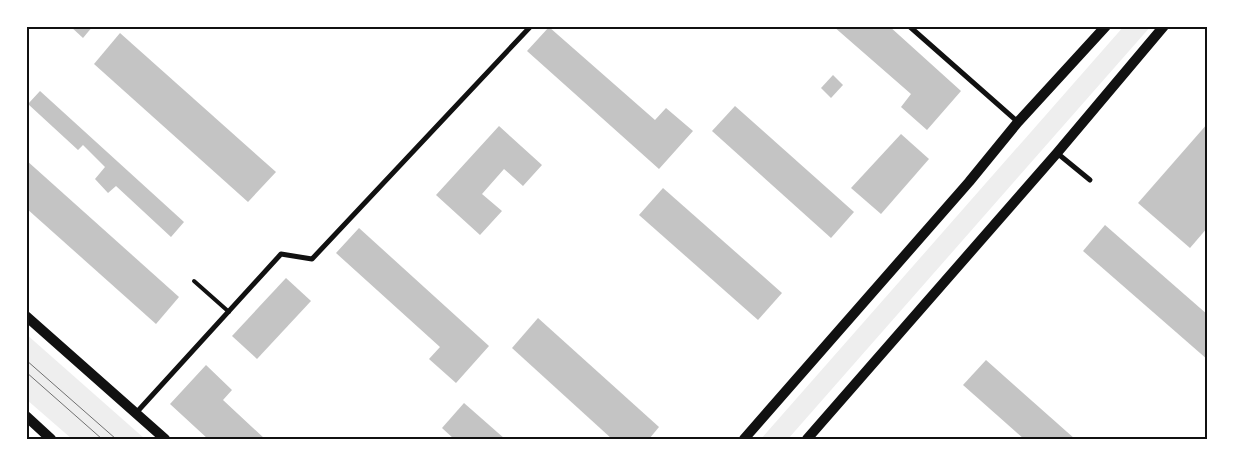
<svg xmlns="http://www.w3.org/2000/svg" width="1234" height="465" viewBox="0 0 1234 465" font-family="Barlow,sans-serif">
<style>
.green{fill:#eee}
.building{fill:#c4c4c4}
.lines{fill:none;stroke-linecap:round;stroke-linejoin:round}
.service{stroke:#111;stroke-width:4}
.minor{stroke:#111;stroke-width:5}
.secondary{stroke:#111;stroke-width:10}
.tram{stroke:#707070;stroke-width:1}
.neatline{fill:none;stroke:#111;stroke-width:2}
</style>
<rect width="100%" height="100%" fill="#fff"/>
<g class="green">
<path d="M1124 26H1151L788 439H761Z"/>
<path d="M26 334 145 439H72L26 399Z"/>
</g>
<g class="building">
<path d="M70 26H93L83 38Z"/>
<path d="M833 26H889L961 91 927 130 901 107 911 94Z"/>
<path d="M549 27 655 120 666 108 693 131 659 169 527 51Z"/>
<path d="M120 33 276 172 248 202 94 64Z"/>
<path d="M833 75 843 85 831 98 821 88Z"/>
<path d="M40 91 184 222 171 237 116 186 108 193 95 179 105 167 83 145 78 150 28 104Z"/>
<path d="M735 106 854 212 831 238 712 131Z"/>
<path d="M1208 123V227L1190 248 1138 203Z"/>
<path d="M499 126 542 165 523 186 504 169 482 194 502 211 480 235 436 195Z"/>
<path d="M901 134 929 159 881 214 851 188Z"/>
<path d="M26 160 179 297 156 324 26 208Z"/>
<path d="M663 188 782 293 758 320 639 215Z"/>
<path d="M1105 225 1208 315V360L1083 251Z"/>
<path d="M359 228 489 346 456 383 429 359 440 347 336 253Z"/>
<path d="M286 278 311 301 257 359 232 336Z"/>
<path d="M538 318 659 427 649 439H612L512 348Z"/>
<path d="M986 360 1075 439H1024L963 385Z"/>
<path d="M206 365 232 390 223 400 265 439H208L170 404Z"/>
<path d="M464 403 505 439H454L442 428Z"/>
</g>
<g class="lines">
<path class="service" d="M194 281 229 312"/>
<g class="minor">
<path d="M909 26 1018 122"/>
<path d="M1057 153 1090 180"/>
<path d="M136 413 281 254 312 259 531 26"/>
</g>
<g class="secondary">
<path d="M26 316 165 439"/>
<path d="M26 416 51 439"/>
<path d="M744 439 969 182 1018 122 1106 26"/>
<path d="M807 439 1057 153 1164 26"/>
</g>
<g class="tram">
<path d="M26 360 116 439"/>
<path d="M26 372 102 439"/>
</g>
</g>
<rect width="1234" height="465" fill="none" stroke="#ffffff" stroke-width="55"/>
<rect x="28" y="28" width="1178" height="410" class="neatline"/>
</svg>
